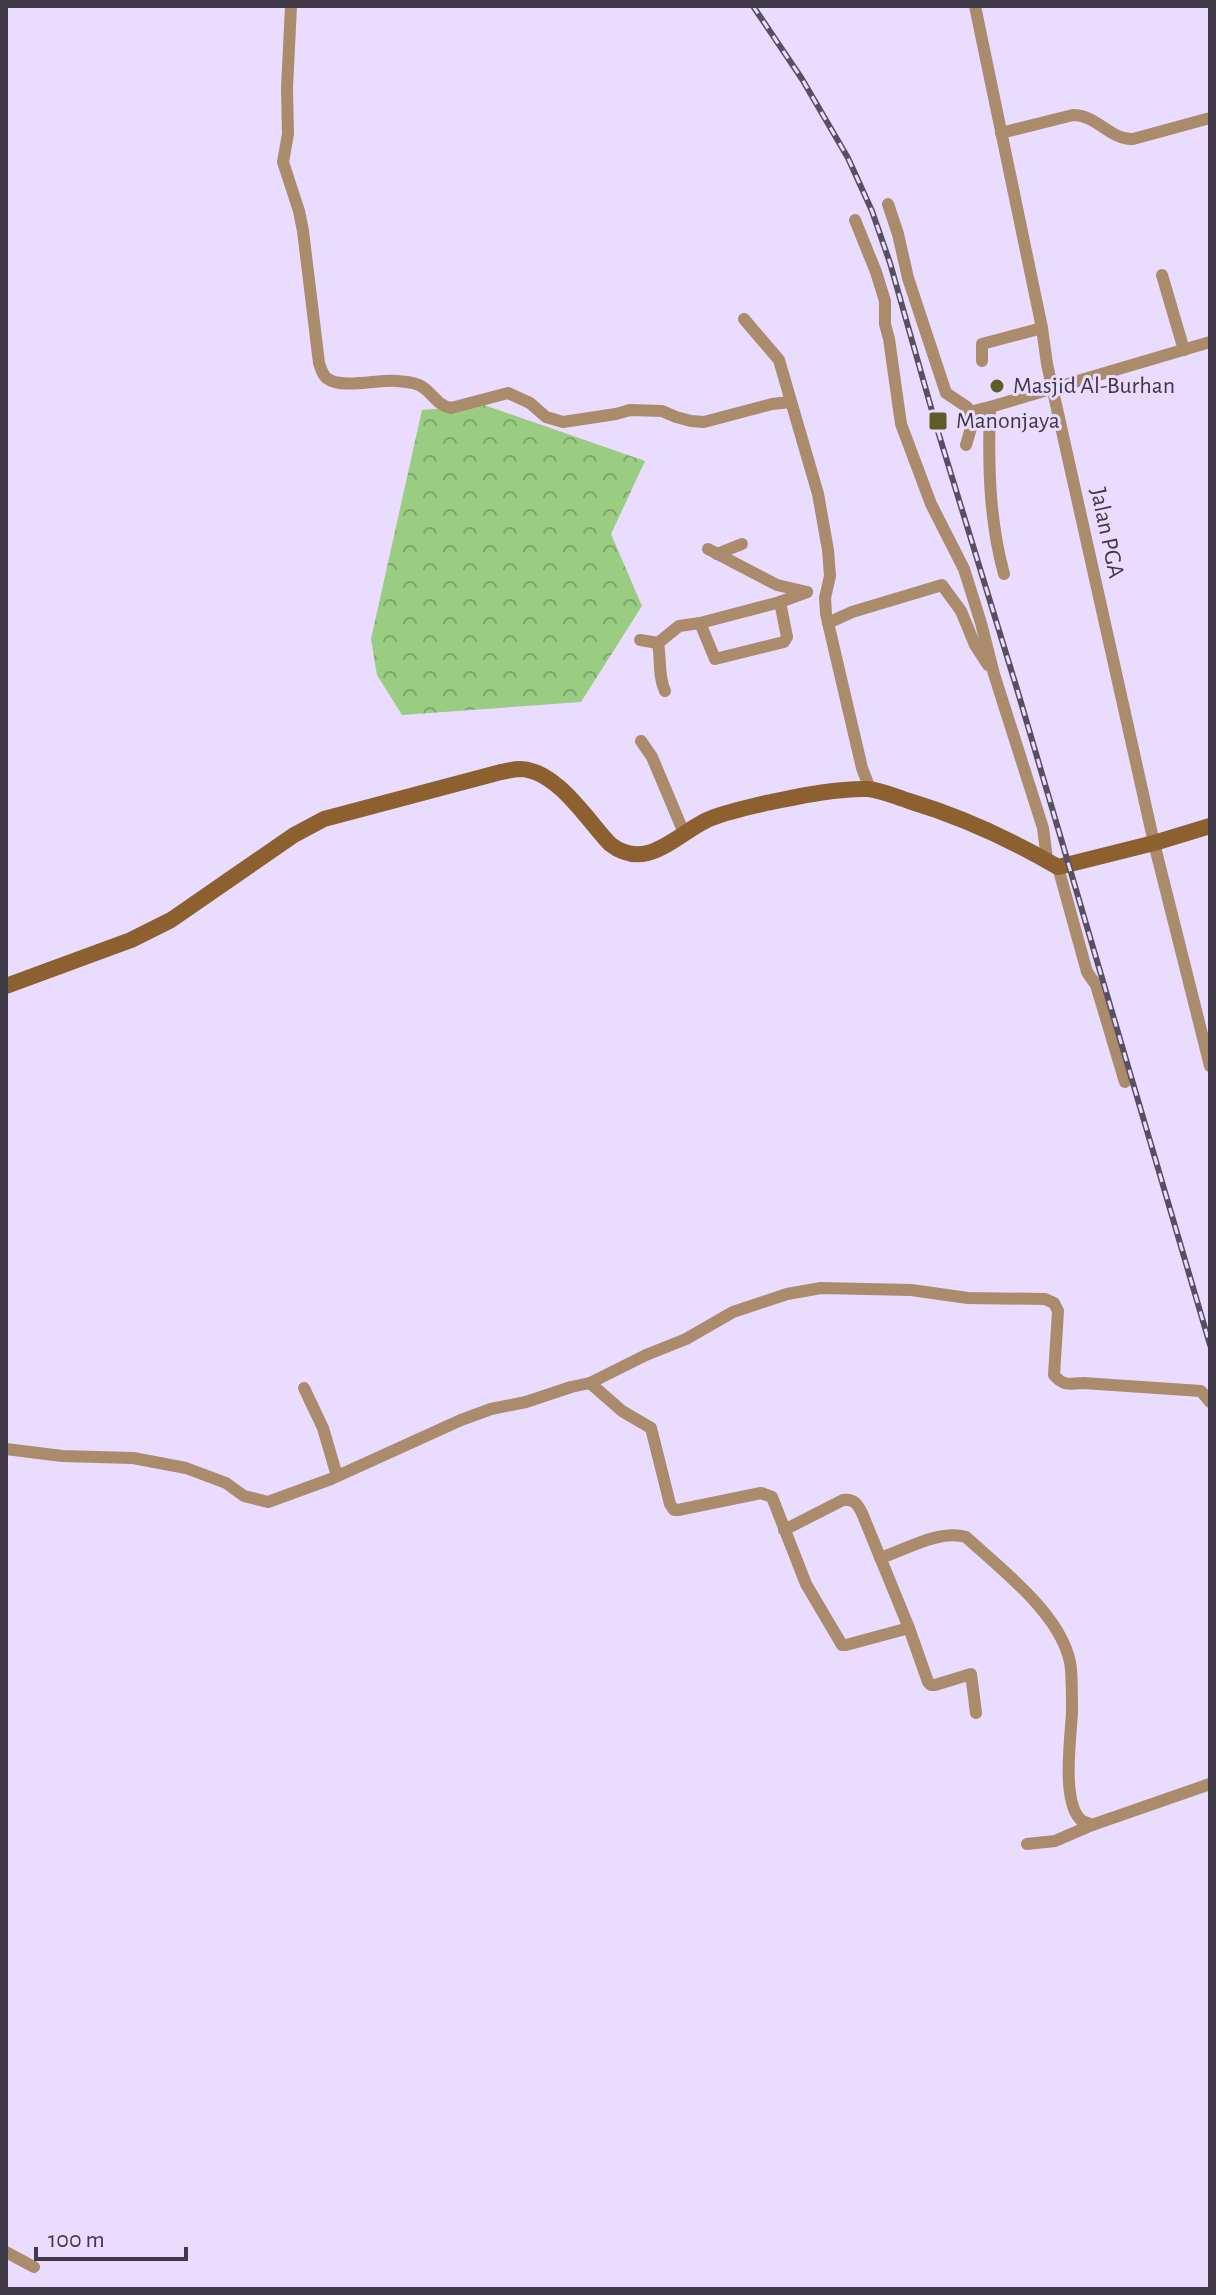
<svg xmlns="http://www.w3.org/2000/svg" width="1216" height="2295" viewBox="0 0 1216 2295" font-family="'Alegreya Sans',sans-serif">
<style>
.forest{fill:url(#forest-crowns)}
.lines{fill:none;stroke-linecap:round;stroke-linejoin:round}
.minor{stroke:#aa8b6c;stroke-width:12}
.secondary{stroke:#8c602f;stroke-width:16}
.rail-casing{stroke:#575061;stroke-width:6}
.rail{stroke:#eadcff;stroke-width:3;stroke-dasharray:9;stroke-linecap:butt}
.poi-dot{fill:#5e5d2a;stroke:#eadcff;stroke-width:3}
.labels{text-anchor:middle;dominant-baseline:central;stroke-width:6;stroke-linejoin:round;paint-order:stroke}
.poi-label{font-size:24px;fill:#3f3947;stroke:#eadcff;text-anchor:start}
.street-label{font-size:24px;fill:#3f3947;stroke:#eadcff}
</style>
<defs>
<pattern id="forest-crowns" width="20" height="18" patternUnits="userSpaceOnUse" patternTransform="scale(2)"><rect width="20" height="18" fill="#9acc82"/><path d="M2 6a3 3 0 1 1 6 0M12 15a3 3 0 1 1 6 0" fill="none" stroke="#7fa76c"/></pattern>
</defs>
<rect width="100%" height="100%" fill="#eadcff"/>
<path class="forest" d="M484 405 645 461 611 534 642 606 581 702 402 715 377 675 371 639 422 410Z"/>
<g class="lines">
<g class="minor">
<path d="M291 6 287 88 288 134 283 162 299 211 303 231 319 363C321 369 323 376 328 379 342 389 380 379 397 381 405 382 414 382 421 386 433 393 436 405 451 408L508 393 530 403 546 417 563 422 616 414 630 410 662 411 676 417 691 421 704 422 772 404 790 402"/>
<path d="M975 6 1042 328 1047 364 1154 843 1210 1066"/>
<path d="M1001 133 1073 115C1097 115 1110 140 1133 139L1210 118"/>
<path d="M888 204 898 234 908 278 946 393 967 407 969 412 990 407"/>
<path d="M855 220 876 272 885 301V324L889 339 901 424 931 504 964 569 981 623 994 674 1043 828 1047 859"/>
<path d="M1162 275 1184 350"/>
<path d="M744 319 779 360 818 494 828 550 830 576 825 598 826 614 862 768 870 789"/>
<path d="M982 361V344L1042 328"/>
<path d="M966 445 971 428 969 412"/>
<path d="M708 549 777 585 807 592"/>
<path d="M717 554 742 544"/>
<path d="M1004 574C989 520 988 462 990 407L1210 342"/>
<path d="M700 623 715 659 784 642 787 637 780 602"/>
<path d="M828 623 852 612 942 585 961 611 975 645 988 665"/>
<path d="M640 640 658 643 679 626 700 623 780 602 807 592"/>
<path d="M658 643C661 659 658 676 665 691"/>
<path d="M641 741 652 757 684 833"/>
<path d="M1058 867 1087 972 1096 985 1125 1082"/>
<path d="M590 1383 622 1411 651 1428 670 1504 674 1510H678L761 1493 772 1497 806 1584 842 1645H846L909 1628"/>
<path d="M304 1388 323 1428 337 1476"/>
<path d="M6 1449 62 1456 133 1458 186 1468 226 1483 244 1496 268 1502 331 1479 461 1420 491 1409 526 1402 571 1387 590 1383 646 1355 686 1339 733 1312 787 1294 821 1288 911 1290 968 1298 1045 1299 1054 1303 1058 1311 1054 1375C1063 1386 1070 1384 1083 1383L1201 1391 1210 1402"/>
<path d="M784 1530 843 1500C854 1498 858 1505 862 1513L909 1628 928 1682 931 1685H935L971 1674 976 1713"/>
<path d="M880 1558C905 1550 940 1529 966 1537 1002 1570 1066 1618 1071 1669 1072 1683 1072 1698 1072 1712 1071 1736 1061 1802 1081 1820 1084 1822 1088 1823 1092 1825"/>
<path d="M1027 1844 1055 1841 1092 1825 1210 1784"/>
<path d="M6 2252 34 2267"/>
</g>
<path class="secondary" d="M6 986 131 940 171 920 294 835 324 819 501 772C507 771 514 769 520 769 557 770 587 820 610 844 646 872 674 836 707 820 725 812 746 808 766 803 796 797 836 788 868 789 881 790 896 797 909 801 962 817 1010 839 1058 867L1154 843 1210 826"/>
<g class="rail-casing">
<path id="rail" d="M753 6 802 79 848 158 872 211 890 263 936 425 1017 689 1210 1345"/>
</g>
<use href="#rail" class="rail"/>
</g>
<g class="poi-dot">
<circle cx="997" cy="386" r="8"/>
<rect x="928" y="411" width="20" height="20" rx="4"/>
</g>
<g class="labels">
<g class="poi-label">
<text x="1013" y="386">Masjid Al-Burhan</text>
<text x="956" y="421">Manonjaya</text>
</g>
<g class="street-label">
<text transform="translate(1107 533) rotate(78)">Jalan PGA</text>
</g>
</g>
<rect width="1216" height="2295" fill="none" stroke="#3f3947" stroke-width="16"/>
<path d="M36 2247v12h150v-12" fill="none" stroke="#3f3947" stroke-width="4"/>
<text x="48" y="2247" font-size="24" fill="#3f3947" stroke="#eadcff" stroke-width="6" paint-order="stroke">100 m</text>
</svg>
